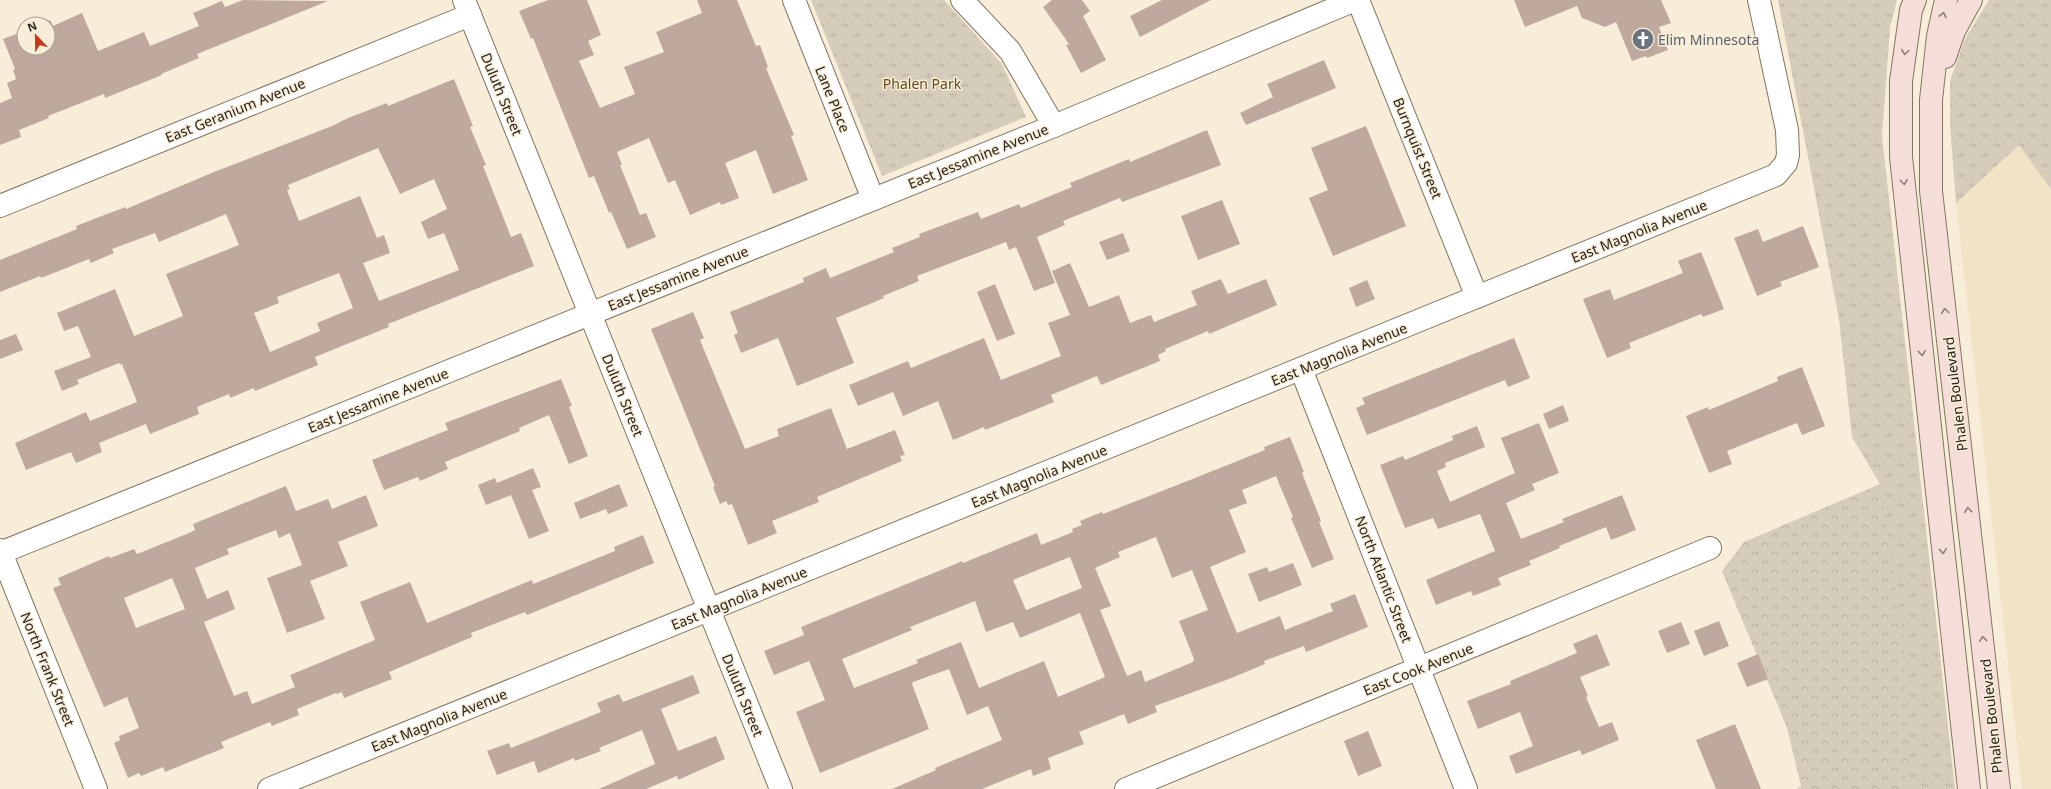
<svg xmlns="http://www.w3.org/2000/svg" width="2051" height="789" viewBox="0 0 2051 789" font-family="'Noto Sans',sans-serif">
<style>
.built{fill:#f1e3c6}
.grass{fill:url(#grass-tufts)}
.forest{fill:url(#forest-crowns)}
.building{fill:#bfa99e;fill-rule:evenodd}
.lines{fill:none;stroke-linecap:round;stroke-linejoin:round}
.street-casing{stroke:#807663;stroke-width:24}
.secondary-casing{stroke:#807663;stroke-width:24}
.street{stroke:#fff;stroke-width:22}
.secondary{stroke:#f5ddd8;stroke-width:22}
.oneway{stroke:#8e807a}
.labels{text-anchor:middle;dominant-baseline:central;stroke-width:3;stroke-linejoin:round;paint-order:stroke}
.worship-label{font-size:14px;fill:#5b616d;stroke:#f8edd8;text-anchor:start}
.park-label{font-size:14px;fill:#624c1b;stroke:#f8edd8}
.street-label{font-size:14px;fill:#27231c;stroke:#f8edd8}
</style>
<defs>
<pattern id="grass-tufts" width="24" height="20" patternUnits="userSpaceOnUse"><rect width="24" height="20" fill="#d5ccba"/><path d="M3 7l-1-3M5 7V3M7 7l1-3M15 17l-1-3M17 17v-4M19 17l1-3" fill="none" stroke="#b7af9f"/></pattern>
<pattern id="forest-crowns" width="20" height="18" patternUnits="userSpaceOnUse"><rect width="20" height="18" fill="#d5ccba"/><path d="M2 6a3 3 0 1 1 6 0M12 15a3 3 0 1 1 6 0" fill="none" stroke="#b7af9f"/></pattern>
</defs>
<rect width="100%" height="100%" fill="#f8edd8"/>
<path class="built" d="M1989 0H2051V789H2022L1956 203 1950 123V81L1965 39Z"/>
<g class="grass">
<path d="M811 0H944L1002 64 1026 117 882 176Z"/>
<path d="M1778 0H1897L1890 28 1882 136 1955 789H1829L1880 484 1852 437 1839 319Z"/>
<path d="M1989 0H2051V189L2019 145 1956 203 1950 123V81L1965 39Z"/>
</g>
<path class="forest" d="M1880 484 1903 631 1909 757 1903 789H1797L1801 786 1787 728 1722 571 1744 542Z"/>
<g class="building">
<path d="M243 0 328 1 197 54 199 58 161 74 162 75 105 98 104 94 48 116 49 118 19 130 21 137 0 145V103L12 98 7 83 16 79 13 70 15 69 3 39 24 31V48H48V24H41L50 20 53 26 82 13 98 51 144 32 150 46 199 26 193 13 222 1 225 7Z"/>
<path d="M548 0H587L601 35 588 41 594 55 579 61 600 108 635 94 624 67 664 52 656 32 702 13 697 0H737L756 46 760 45 768 67 766 68 794 135 791 136 808 180 773 194 756 150 725 163 739 198 721 205 720 202 690 215 675 180 668 183 649 138 617 152 622 165H620L640 215 646 213 656 237 627 249 611 212 609 213 594 176 589 178 533 38 531 39 519 11Z"/>
<path d="M1052 0H1082L1090 11 1083 16 1106 60 1081 73 1066 45 1069 44 1043 7Z"/>
<path d="M1162 0H1211L1140 37 1130 16Z"/>
<path d="M1514 0H1661L1671 23 1659 27 1668 50 1647 58 1646 56 1632 61 1616 22 1605 27 1582 18 1577 6 1525 27Z"/>
<path d="M1324 60 1336 88 1246 125 1240 113 1273 97 1267 84Z"/>
<path d="M454 79 473 126 470 127 486 165 483 166 511 237 521 233 534 266 388 324 389 327 315 357 318 365 255 391 254 388 230 398 229 394 197 407 199 414 150 434 146 424 99 443 102 452 76 463 71 452 26 470 15 443 86 412 90 421 137 402 122 364 120 365 119 363 77 380 79 384 62 391 54 371 91 357 78 326 64 331 57 313 115 289 134 336 183 316 166 274 239 245 226 214 159 242 155 233 112 249 114 253 91 263 89 259 41 278 40 276 0 292V260L77 229 76 226 99 217 126 207V209L214 172 332 126 348 118 387 103 388 106ZM378 148 400 194 434 179 447 209 421 222 428 239 444 233 459 270 379 301 363 263 390 253 384 235 377 238 360 196 299 221 287 190 290 189 288 185ZM339 273 353 308 317 323 320 331 270 352 254 313 279 303 277 297Z"/>
<path d="M1366 126 1406 226 1333 256 1309 198 1328 190 1311 148Z"/>
<path d="M1207 130 1221 165 1122 202 1120 198 1063 221 1065 225 1037 237 1055 283 1034 291 1016 247 1009 250 1006 242 917 276 919 281 883 296 884 298 836 318 854 363 797 386 778 338 741 353 734 335 738 333 730 312 804 282 803 278 826 268 830 278 894 252 892 248 920 237 919 234 978 212 981 219 1019 204 1021 208 1072 187 1070 183 1129 159 1130 162Z"/>
<path d="M1222 200 1240 244 1198 260 1181 216Z"/>
<path d="M1803 226 1819 267 1780 282 1782 286 1757 296 1734 238 1758 229 1763 242Z"/>
<path d="M1123 233 1130 251 1107 260 1099 242Z"/>
<path d="M1701 252 1724 309 1703 317 1701 314 1629 343 1631 348 1607 358 1583 299 1610 289 1614 300 1683 273 1678 261Z"/>
<path d="M1070 263 1089 307 1119 295 1130 323 1151 315 1154 322 1197 305 1191 291 1221 279 1228 294 1266 279 1277 305 1209 334 1208 331 1165 349 1166 351 1158 355 1160 361 1101 385 1097 376 1051 395 1054 402 985 430 984 427 953 440 938 401 903 416 893 392 858 406 849 385 908 361 911 368 984 338 1001 380 1061 356 1048 323 1070 315 1052 271Z"/>
<path d="M1367 280 1375 299 1356 307 1349 288Z"/>
<path d="M995 284 1015 334 997 341 977 292Z"/>
<path d="M693 312 704 338 700 340 745 449 779 436 777 429 831 408 847 449 895 430 905 455 900 456 902 461 817 497 819 502 772 521 777 533 748 545 732 504 728 505 726 501 720 504 713 487 715 486 651 329Z"/>
<path d="M16 334 23 350 0 359V340Z"/>
<path d="M1514 338 1530 378 1508 387 1505 380 1367 435 1356 408 1365 404 1362 398Z"/>
<path d="M1802 367 1825 426 1802 435 1797 423 1727 451 1732 464 1709 473 1686 416 1708 407 1709 410 1778 381 1777 377Z"/>
<path d="M561 379 572 406 569 407 588 456 569 464 549 415 519 428 520 431 445 462 448 469 420 481 418 477 384 490 372 460 448 430 445 423Z"/>
<path d="M1563 405 1569 421 1549 429 1543 414Z"/>
<path d="M1539 423 1559 473 1532 484 1535 490 1506 503 1521 539 1564 522 1562 519 1622 495 1636 530 1611 540 1606 527 1559 546 1560 548 1529 561 1531 565 1498 578 1501 585 1473 596 1471 591 1436 605 1426 580 1495 551 1480 514 1438 529 1433 518 1405 528 1380 465 1403 456 1405 460 1453 440 1452 436 1477 426 1485 447 1445 463 1446 467 1437 471 1450 502 1515 473 1501 438Z"/>
<path d="M1290 437 1304 472 1302 473 1321 521 1319 522 1334 559 1312 568 1291 518 1293 517 1276 476 1242 490 1247 503 1229 510 1246 552 1210 567 1237 633 1280 616 1285 630 1333 611 1330 604 1355 594 1368 627 1306 652 1304 646 1264 661 1265 664 1229 679 1155 706 1157 712 1128 724 1124 714 1079 732 1084 744 1048 758 1051 769 1033 776 1031 769 982 789H892L936 770 935 768 1002 740 988 706 967 715 949 669 913 682 912 684 929 729 820 773 796 712 825 700 809 661 774 675 764 651 804 635 801 627 946 568 962 561 963 563 1037 533 1041 545 1073 532 1072 529 1082 525 1080 521 1102 512 1103 514 1190 480 1265 450 1264 447ZM1156 537 1172 578 1192 570 1208 610 1179 621 1194 659 1193 662 1145 682 1141 670 1127 676 1100 610 1111 606 1095 568 1120 557 1118 552ZM1070 557 1082 588 1026 610 1013 580ZM975 601 986 632 1013 622 1020 638 1080 613 1105 677 1058 697 1044 661 979 688 961 642 916 660 918 663 854 688 842 659 912 630 910 627Z"/>
<path d="M533 468 541 487 532 490 549 531 529 539 511 495 486 505 478 485 495 478 497 483Z"/>
<path d="M619 484 628 506 608 514 606 509 580 519 574 503Z"/>
<path d="M286 486 296 511 328 499 332 509 366 495 378 526 338 542 348 566 310 581 325 619 287 633 267 578 302 565 290 533 279 538 276 530 227 549 229 554 195 568 207 599 228 590 235 609 204 622 234 696 247 691 252 704 295 687 290 675 375 640 360 602 410 582 427 623 532 580 533 584 615 551 614 547 643 535 654 563 527 615 525 612 471 633 472 637 389 672 392 679 344 698 342 692 337 694 336 693 297 709 299 715 272 726 270 722 221 742 224 748 165 772 163 767 141 776 139 773 128 778 114 743 120 740 119 736 139 728 127 697 104 707 53 588 61 585 58 578 109 556 110 558 134 549 137 554 147 550 189 533 195 530 193 524ZM172 578 185 609 136 628 124 598Z"/>
<path d="M1293 563 1302 585 1259 602 1248 574 1267 567 1269 572Z"/>
<path d="M1719 621 1729 646 1704 656 1694 631Z"/>
<path d="M1681 622 1690 644 1667 653 1658 631Z"/>
<path d="M1597 634 1610 665 1580 677 1588 696 1586 697 1599 727 1612 722 1619 740 1582 755 1580 750 1516 774 1509 756 1533 746 1520 712 1478 729 1467 701 1511 684 1510 681 1577 653 1573 644Z"/>
<path d="M1758 654 1768 679 1747 687 1737 663Z"/>
<path d="M693 675 700 693 661 709 678 751 716 736 725 759 678 780 677 776 646 789H599L655 764 642 730 599 748 601 751 575 761 574 758 538 773 534 761 497 775 487 751 509 743 511 748 601 712 597 703 619 694 623 702Z"/>
<path d="M1735 724 1761 789H1716L1696 740Z"/>
<path d="M1368 731 1382 766 1358 776 1344 741Z"/>
</g>
<g class="lines">
<g class="street-casing">
<g id="street">
<path d="M464 0 781 789"/>
<path d="M794 0 873 199"/>
<path d="M962 0 1010 51 1054 126"/>
<path d="M1358 0 1477 297"/>
<path d="M0 206 470 15"/>
<path d="M1301 369 1466 789"/>
<path d="M0 550 96 789"/>
<path d="M0 553 1054 126 1355 0"/>
<path d="M269 789 1776 175 1786 163 1788 155 1787 130 1759 0"/>
<path d="M1126 789 1710 548"/>
</g>
</g>
<g class="secondary-casing">
<g id="secondary">
<path d="M1915 0 1911 10 1901 81V157L1969 789"/>
<path d="M1946 0 1938 36 1931 100V191L1999 789"/>
<path d="M1945 57 1954 31 1971 0"/>
</g>
</g>
<use href="#street" class="street"/>
<use href="#secondary" class="secondary"/>
</g>
<defs><path id="oneway-chevron" d="M-2-3.5L2.5 0L-2 3.5" fill="none" stroke-width="1.6" stroke-linecap="round" stroke-linejoin="round"/></defs>
<g class="oneway">
<use href="#oneway-chevron" transform="translate(1943 15) rotate(-78)"/>
<use href="#oneway-chevron" transform="translate(1905 52) rotate(98)"/>
<use href="#oneway-chevron" transform="translate(1904 182) rotate(84)"/>
<use href="#oneway-chevron" transform="translate(1945 311) rotate(-97)"/>
<use href="#oneway-chevron" transform="translate(1922 353) rotate(84)"/>
<use href="#oneway-chevron" transform="translate(1968 510) rotate(-96)"/>
<use href="#oneway-chevron" transform="translate(1943 551) rotate(84)"/>
<use href="#oneway-chevron" transform="translate(1983 639) rotate(-96)"/>
</g>
<defs>
<g id="church-disc" transform="scale(1.15)"><circle r="9.5" fill="#6b7280" stroke="#f8edd8"/><path d="M-1.2-6h2.4v3.5h3.3v2.4h-3.3V6h-2.4V-.1h-3.3v-2.4h3.3Z" fill="#fff"/></g>
</defs>
<g fill-rule="evenodd">
<use href="#church-disc" x="1643" y="39"/>
</g>
<g class="labels">
<g class="worship-label">
<text x="1658" y="39">Elim Minnesota</text>
</g>
<g class="park-label">
<text x="922" y="83">Phalen Park</text>
</g>
<g class="street-label">
<text transform="translate(502 94) rotate(68)">Duluth Street</text>
<text transform="translate(833 99) rotate(68)">Lane Place</text>
<text transform="translate(235 110) rotate(-22)">East Geranium Avenue</text>
<text transform="translate(1418 148) rotate(68)">Burnquist Street</text>
<text transform="translate(978 156) rotate(-22)">East Jessamine Avenue</text>
<text transform="translate(1639 231) rotate(-22)">East Magnolia Avenue</text>
<text transform="translate(678 278) rotate(-22)">East Jessamine Avenue</text>
<text transform="translate(1339 354) rotate(-22)">East Magnolia Avenue</text>
<text transform="translate(1955 394) rotate(-97)">Phalen Boulevard</text>
<text transform="translate(623 395) rotate(68)">Duluth Street</text>
<text transform="translate(378 400) rotate(-22)">East Jessamine Avenue</text>
<text transform="translate(1039 476) rotate(-22)">East Magnolia Avenue</text>
<text transform="translate(1384 579) rotate(69)">North Atlantic Street</text>
<text transform="translate(739 598) rotate(-22)">East Magnolia Avenue</text>
<text transform="translate(48 669) rotate(68)">North Frank Street</text>
<text transform="translate(1418 669) rotate(-22)">East Cook Avenue</text>
<text transform="translate(743 695) rotate(68)">Duluth Street</text>
<text transform="translate(1991 716) rotate(-96)">Phalen Boulevard</text>
<text transform="translate(439 720) rotate(-22)">East Magnolia Avenue</text>
</g>
</g>
<g transform="translate(36 36) rotate(338)"><circle r="19" fill="#f8edd8" stroke="#a49c8d"/>
<path d="M0-3L7 15L0 10L-7 15Z" fill="#c33919"/>
<text y="-6" font-size="11" font-weight="bold" text-anchor="middle" fill="#27231c">N</text>
</g>
</svg>
